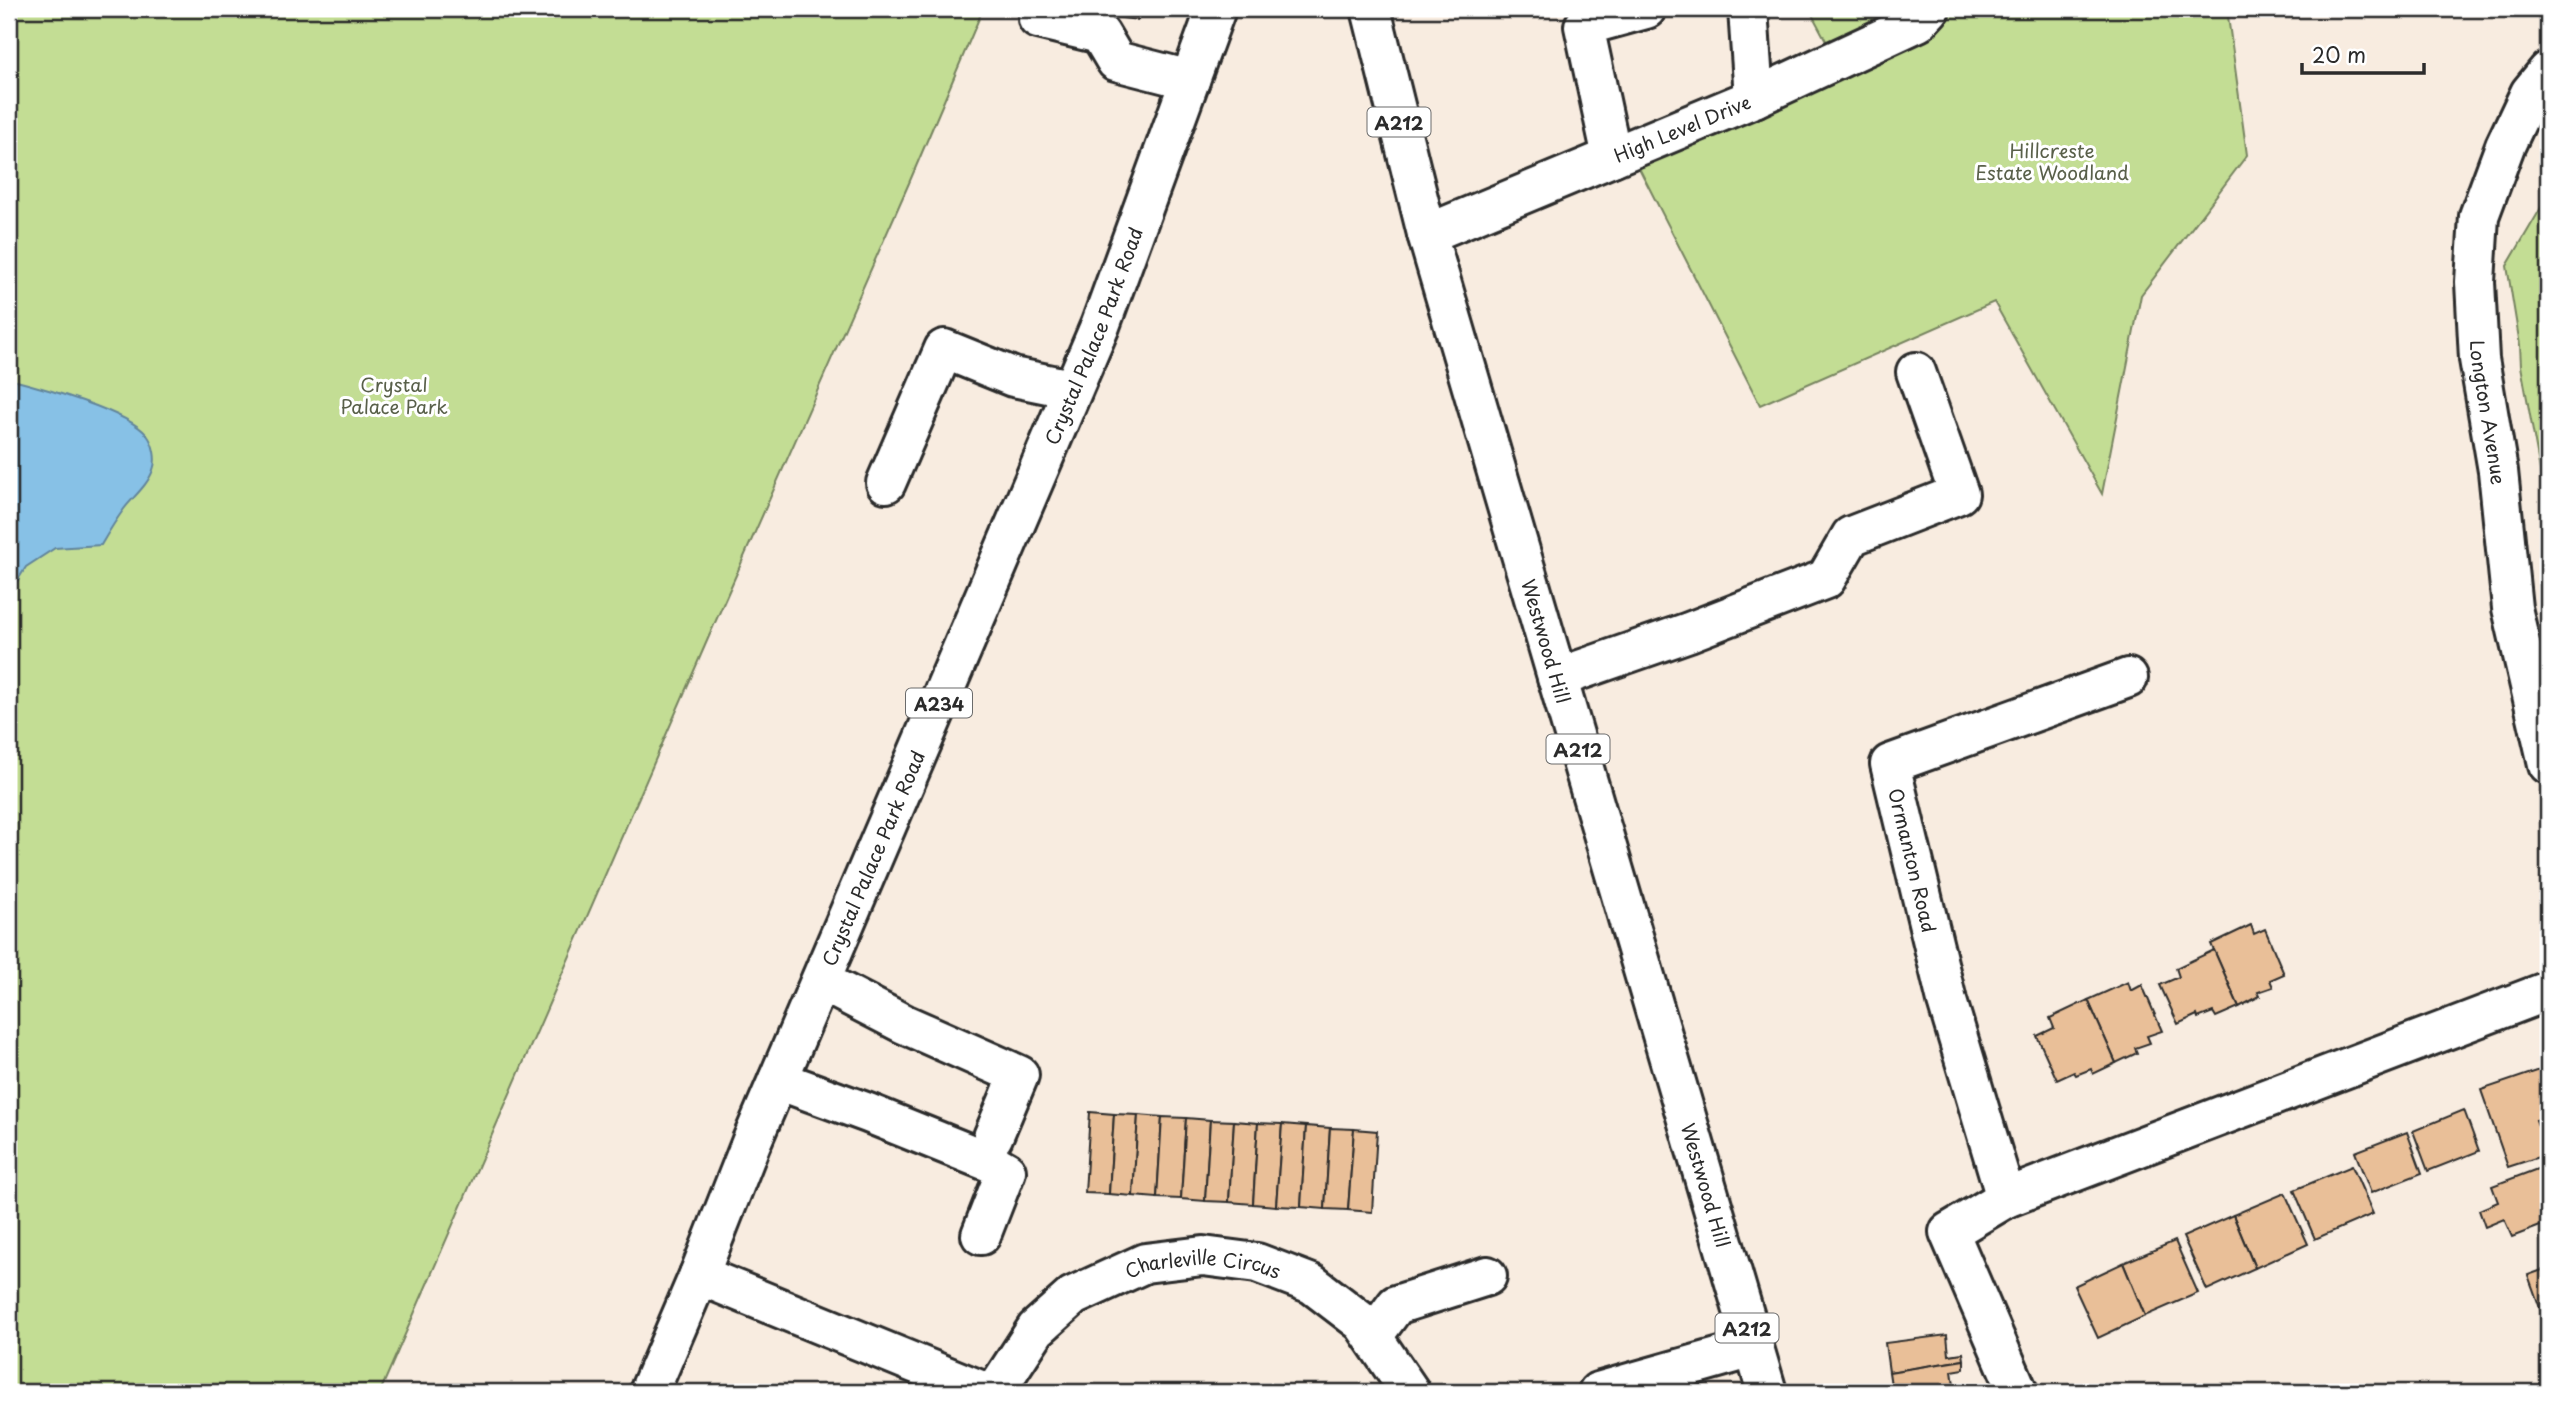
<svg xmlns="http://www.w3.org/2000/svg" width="2557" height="1401" viewBox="0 0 2557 1401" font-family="'Playpen Sans',sans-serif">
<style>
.green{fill:#c3dd94;stroke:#778460;stroke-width:2}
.water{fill:#87c1e6;stroke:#62859b;stroke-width:2}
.building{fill:#e9bf98;stroke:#2b2b2b;stroke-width:2}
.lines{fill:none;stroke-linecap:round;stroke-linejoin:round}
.minor-casing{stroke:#2b2b2b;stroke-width:44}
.major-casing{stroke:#2b2b2b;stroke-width:44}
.minor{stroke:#fff;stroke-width:38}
.major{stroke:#fff;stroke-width:38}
.labels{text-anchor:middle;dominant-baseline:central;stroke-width:6;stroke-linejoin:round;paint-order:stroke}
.shield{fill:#fff;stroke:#6b6b6b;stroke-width:2}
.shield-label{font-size:18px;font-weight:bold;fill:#2b2b2b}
.street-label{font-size:19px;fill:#2b2b2b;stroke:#fff}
.park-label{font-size:19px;fill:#59604a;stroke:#fff}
</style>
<rect width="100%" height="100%" fill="#f8ece0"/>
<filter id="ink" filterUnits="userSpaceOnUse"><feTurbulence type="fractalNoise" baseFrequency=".0143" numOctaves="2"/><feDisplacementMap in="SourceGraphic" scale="14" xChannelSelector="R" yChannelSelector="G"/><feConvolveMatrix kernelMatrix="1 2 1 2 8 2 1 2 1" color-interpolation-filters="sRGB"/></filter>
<g filter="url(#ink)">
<g class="green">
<path d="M9 9H983L909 183 710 634 380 1392H9Z"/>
<path d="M1809 9H2227L2247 155 2141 295 2102 494 1994 302 1760 405 1638 166 1844 74Z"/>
<path d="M2548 196V514L2521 366 2520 345 2507 266Z"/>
</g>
<path class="water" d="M9 379C40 387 128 411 147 435 154 444 157 460 153 470 148 485 133 497 124 509 116 520 108 533 101 545L55 548 26 567 9 594Z"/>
<g class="building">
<path d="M1085 9H1140L1138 20 1088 14Z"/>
<path d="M2251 925 2254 934 2265 929 2284 974 2270 980 2273 987 2258 992 2260 996 2239 1007 2211 944Z"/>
<path d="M2214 950 2239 1007 2216 1017 2213 1012 2198 1018 2197 1015 2178 1024 2160 985 2179 977 2176 968Z"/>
<path d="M2128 982 2131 991 2142 985 2162 1031 2147 1036 2150 1043 2135 1048 2137 1053 2116 1063 2088 1000Z"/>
<path d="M2088 1000 2116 1063 2093 1074 2091 1069 2076 1075 2074 1072 2057 1080 2037 1036 2054 1028 2050 1018Z"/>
<path d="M2540 1070 2548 1093V1116L2536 1120 2541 1134 2546 1132 2548 1154 2508 1167 2481 1090Z"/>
<path d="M2464 1110 2479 1151 2428 1171 2413 1131Z"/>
<path d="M1090 1112 1114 1114 1109 1194 1085 1193Z"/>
<path d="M1114 1114 1138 1115 1133 1196 1109 1194Z"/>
<path d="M1138 1115 1162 1117 1157 1198 1133 1196Z"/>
<path d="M1162 1117 1186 1118 1181 1199 1157 1198Z"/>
<path d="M1186 1118 1210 1120 1205 1201 1181 1199Z"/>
<path d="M1210 1120 1234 1121 1229 1202 1205 1201Z"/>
<path d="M1234 1121 1258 1123 1253 1204 1229 1202Z"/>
<path d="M1258 1123 1282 1124 1276 1206 1253 1204Z"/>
<path d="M1282 1124 1306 1126 1301 1207 1276 1206Z"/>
<path d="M1306 1126 1330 1128 1325 1209 1301 1207Z"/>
<path d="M1330 1128 1354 1129 1348 1210 1325 1209Z"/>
<path d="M1354 1129 1377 1131 1372 1212 1348 1210Z"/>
<path d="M2407 1132 2422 1173 2371 1193 2355 1152Z"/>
<path d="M2548 1165V1223L2512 1237 2504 1219 2485 1227 2479 1210 2498 1202 2492 1186Z"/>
<path d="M2352 1166 2373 1214 2315 1239 2294 1190Z"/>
<path d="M2285 1193 2308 1244 2255 1268 2233 1215Z"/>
<path d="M2233 1215 2255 1268 2207 1290 2183 1237Z"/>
<path d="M2175 1241 2198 1293 2145 1316 2123 1263Z"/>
<path d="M2123 1263 2145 1316 2098 1338 2074 1286Z"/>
<path d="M2548 1268V1330L2528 1275Z"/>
<path d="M1947 1335 1949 1355 1963 1353 1964 1360 1889 1372 1885 1343Z"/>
<path d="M1964 1360V1369L1952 1371 1955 1392H1892L1889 1372Z"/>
</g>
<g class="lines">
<g class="minor-casing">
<g id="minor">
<path d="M1748 9 1754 98"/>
<path d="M1038 19 1100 34 1116 61 1190 80"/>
<path id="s1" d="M2548 71 2530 93 2505 146 2479 216 2475 282 2479 359 2498 471 2512 608 2548 764"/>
<path d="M1612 157 1584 26 1646 9"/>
<path id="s2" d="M1427 234 1754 98 1918 22 1930 9"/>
<path d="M886 483 944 349 1013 377 1072 389"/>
<path d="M1557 678 1689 632 1826 579 1851 536 1959 494 1916 372"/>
<path id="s3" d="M2128 678 1890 764 1947 1001 2006 1198 2548 991"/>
<path d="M821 981 904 1024 1019 1075 993 1137"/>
<path d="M778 1080 868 1113 992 1163 1006 1171 981 1235"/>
<path d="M2006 1198 1949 1232 2018 1392"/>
<path d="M699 1275 985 1392"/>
<path d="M1373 1336 1396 1305 1487 1276"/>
<path id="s4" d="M995 1392 1036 1329 1073 1296 1145 1263 1203 1256 1257 1263 1312 1284 1363 1323 1410 1392"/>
<path d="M1598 1392 1753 1348"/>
</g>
</g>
<g class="major-casing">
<g id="major">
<path id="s5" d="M1371 9 1427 234 1767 1392"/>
<path id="s6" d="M649 1392 699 1275 751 1143 1100 326 1216 9"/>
</g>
</g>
<use href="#minor" class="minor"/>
<use href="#major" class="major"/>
</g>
</g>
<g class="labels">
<g class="shield">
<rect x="1367.5" y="107.5" width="63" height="29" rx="5"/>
<rect x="906" y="688.5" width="66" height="29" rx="5"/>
<rect x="1546.5" y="734.5" width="63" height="29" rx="5"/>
<rect x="1715.5" y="1313.5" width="63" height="29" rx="5"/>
</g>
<g class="shield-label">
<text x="1399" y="122">A212</text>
<text x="939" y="703">A234</text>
<text x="1578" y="749">A212</text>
<text x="1747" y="1328">A212</text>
</g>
<g class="street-label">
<text stroke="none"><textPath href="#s2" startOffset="276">High Level Drive</textPath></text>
<text stroke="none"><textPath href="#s6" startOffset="1146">Crystal Palace Park Road</textPath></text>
<text stroke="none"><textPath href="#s1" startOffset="359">Longton Avenue</textPath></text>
<text stroke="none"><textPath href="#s5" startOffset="656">Westwood Hill</textPath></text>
<text stroke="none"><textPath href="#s6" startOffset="579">Crystal Palace Park Road</textPath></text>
<text stroke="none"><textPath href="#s3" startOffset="352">Ormanton Road</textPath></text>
<text stroke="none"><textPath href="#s5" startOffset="1223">Westwood Hill</textPath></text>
<text stroke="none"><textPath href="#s4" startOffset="262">Charleville Circus</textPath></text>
</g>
<g class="park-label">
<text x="2052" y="150">Hillcreste<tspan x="2052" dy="22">Estate Woodland</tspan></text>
<text x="394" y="384">Crystal<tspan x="394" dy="22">Palace Park</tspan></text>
</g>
</g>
<rect width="2557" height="1401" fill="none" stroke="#fff" stroke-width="35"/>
<rect x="18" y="18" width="2522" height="1366" fill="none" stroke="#2b2b2b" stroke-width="2.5" filter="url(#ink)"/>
<path d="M2302 63v10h122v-10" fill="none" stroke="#2b2b2b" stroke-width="3.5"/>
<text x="2312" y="63" font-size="21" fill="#2b2b2b" stroke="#ffffff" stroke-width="5" paint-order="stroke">20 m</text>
</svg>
